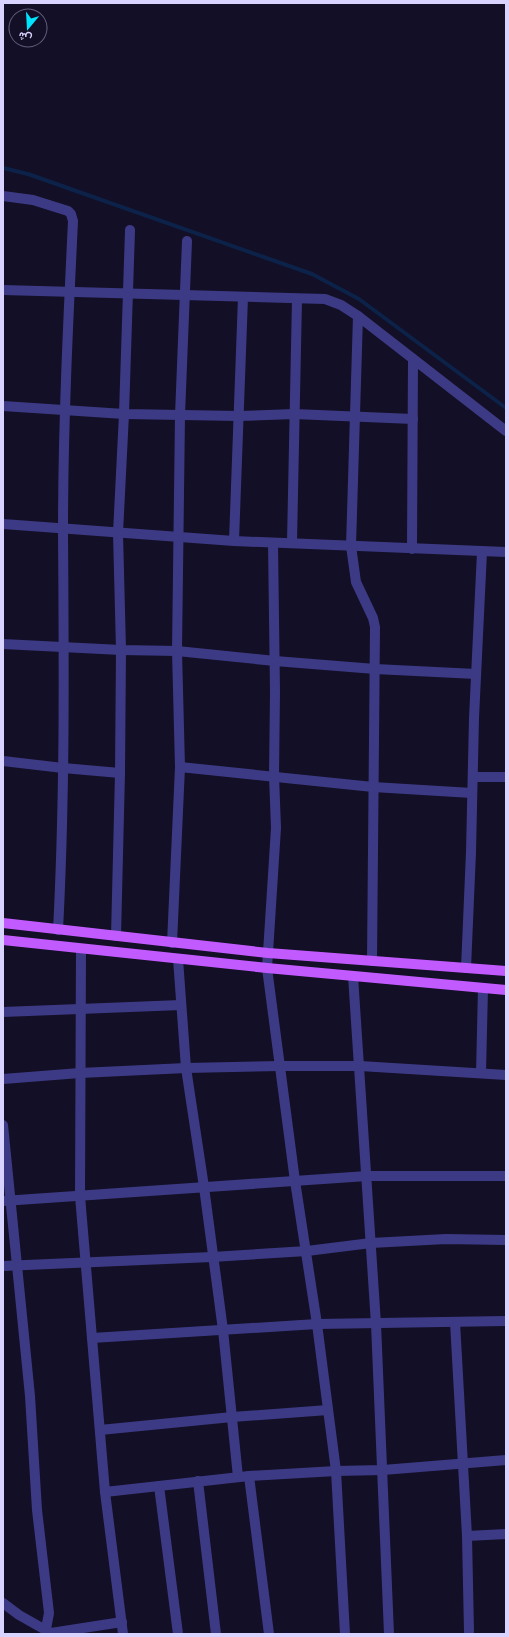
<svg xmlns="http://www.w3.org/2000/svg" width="509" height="1637" viewBox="0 0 509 1637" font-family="Poppins,Vazirmatn,sans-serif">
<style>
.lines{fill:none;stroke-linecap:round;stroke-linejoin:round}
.stream{stroke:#0c2248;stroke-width:4}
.minor{stroke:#3d3a85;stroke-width:10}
.major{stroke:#c25bff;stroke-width:10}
</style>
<rect width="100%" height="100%" fill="#130f26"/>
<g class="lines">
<g class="stream">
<path d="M3 168 28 174 312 274 359 299 506 408"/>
<path d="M505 1634 506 1633"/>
</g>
<g class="minor">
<path d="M3 196 33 200 68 211 71 214 73 221C68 324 63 427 63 531 64 664 65 797 58 930"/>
<path d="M3 290 325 299 341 305 358 316 506 431"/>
<path d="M358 316 351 546 356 582 373 618 375 627 372 961"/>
<path d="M3 406 124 414 239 416 294 414 413 419"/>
<path d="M3 524 234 541 506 552"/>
<path d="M234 541 243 297"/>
<path d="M292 542 297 299"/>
<path d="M273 543 275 692 274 776 276 828 267 968 295 1181 317 1324 336 1471 345 1634"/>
<path d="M412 549 413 359"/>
<path d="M3 644 121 650 177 651 275 661 375 669 476 674"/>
<path d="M3 761 63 768 120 773"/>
<path d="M180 767 373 787 472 793"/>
<path d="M473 777H506"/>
<path d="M116 936 120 773 121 650 118 533 124 414 130 230"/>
<path d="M172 943 180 767 177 651 180 415 187 241"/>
<path d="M81 949 80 1196 105 1492 123 1634"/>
<path d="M178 959 186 1068 204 1187 223 1330 238 1477"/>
<path d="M466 968 471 852 474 718 482 552"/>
<path d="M353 976 376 1324 389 1634"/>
<path d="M3 1012 181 1005"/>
<path d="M481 1073 483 988"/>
<path d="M3 1079 80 1073 186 1068 280 1066H360L506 1075"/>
<path d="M3 1125 30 1396 37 1510 49 1613 46 1629"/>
<path d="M3 1201 367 1176H506"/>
<path d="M3 1266 212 1257 307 1251 371 1243 446 1239 506 1240"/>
<path d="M455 1322 467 1536 469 1632"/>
<path d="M92 1338 317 1324 506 1321"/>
<path d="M100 1430 232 1417 328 1410"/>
<path d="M249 1476 269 1634"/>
<path d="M198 1481 216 1634"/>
<path d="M159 1486 178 1634"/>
<path d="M105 1492 249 1476 336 1471 383 1470 506 1460"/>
<path d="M467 1536 506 1534"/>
<path d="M3 1603 19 1615 51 1633"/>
<path d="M51 1633 122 1622"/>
</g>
<g class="major">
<path d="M3 923 268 953 506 971"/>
<path d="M3 940 267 968 506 990"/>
</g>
</g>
<rect width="509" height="1637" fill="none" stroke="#d9d4ff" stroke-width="8"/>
<g transform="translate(28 28) rotate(198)"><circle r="19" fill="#130f26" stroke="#625e7d"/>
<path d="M0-3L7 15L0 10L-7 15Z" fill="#00e5ff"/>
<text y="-6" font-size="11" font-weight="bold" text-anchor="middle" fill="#d9d4ff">ش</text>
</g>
</svg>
